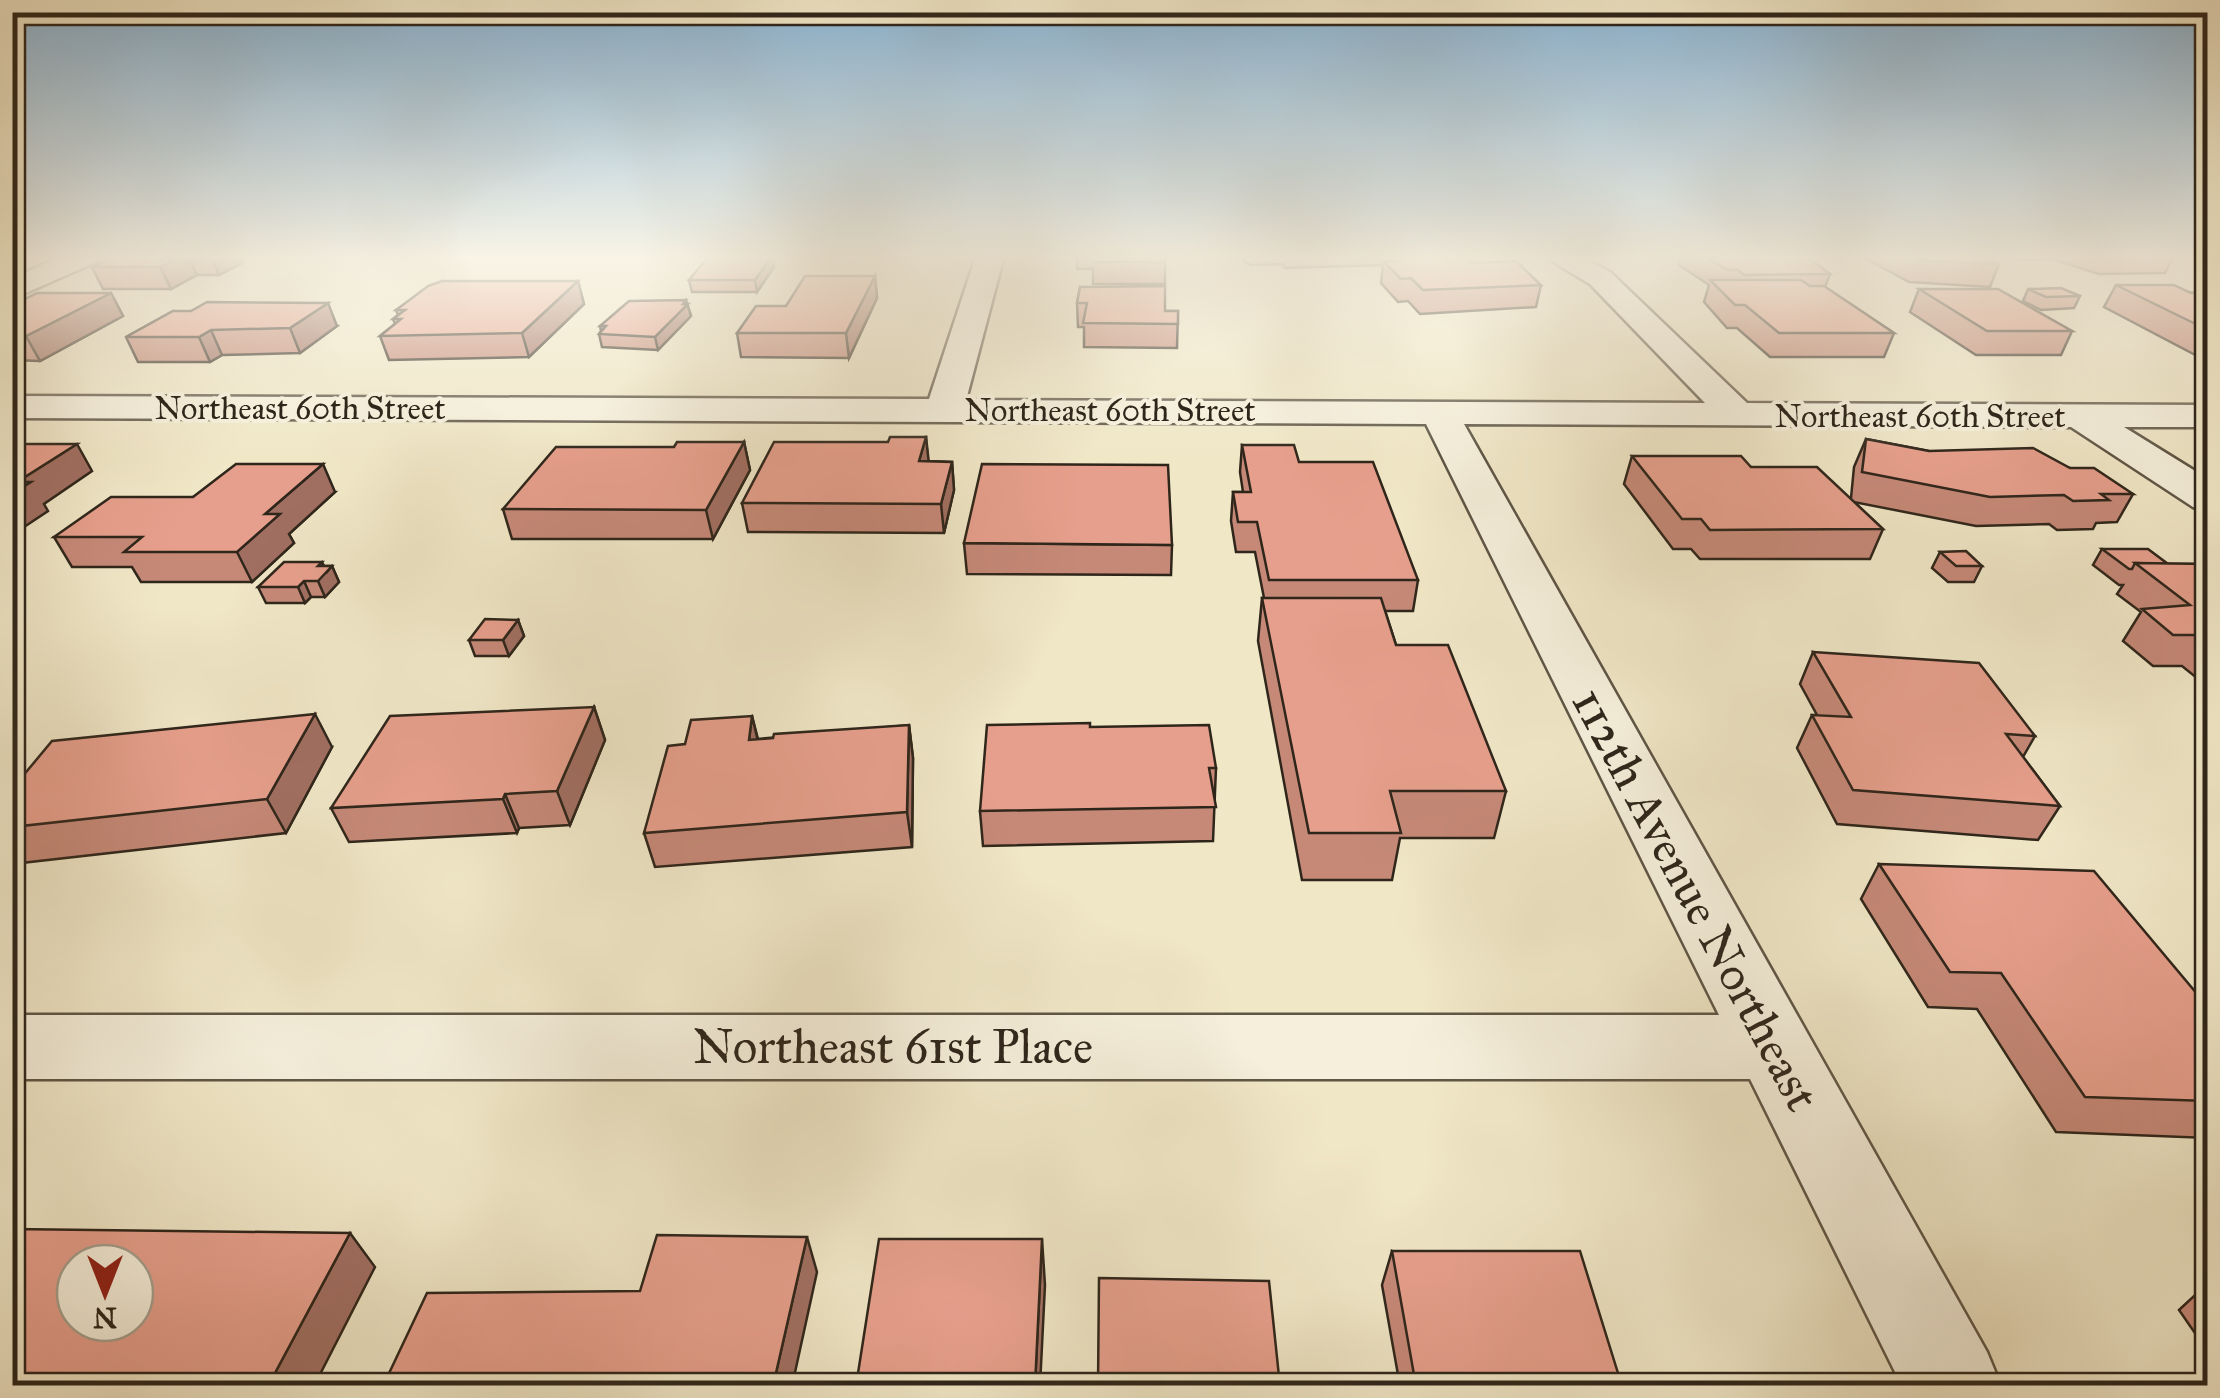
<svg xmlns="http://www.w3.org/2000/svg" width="2220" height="1398" viewBox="0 0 2220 1398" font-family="'IM FELL Great Primer',serif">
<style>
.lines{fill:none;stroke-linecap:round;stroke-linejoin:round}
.minor-casing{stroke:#5f5646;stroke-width:5}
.minor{fill:#f5efdb;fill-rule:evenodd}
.wall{fill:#c68978;stroke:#2f261b;stroke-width:2.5}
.shaded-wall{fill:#a16f62;stroke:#2f261b;stroke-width:2.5}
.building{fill:#e69f8c;stroke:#2f261b;stroke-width:2.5;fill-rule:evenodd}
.labels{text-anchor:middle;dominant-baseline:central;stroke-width:8;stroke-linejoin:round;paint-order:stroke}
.far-street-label{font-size:32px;fill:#2f261b;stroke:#f5efdb}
.near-street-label{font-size:48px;fill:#2f261b;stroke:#f5efdb}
</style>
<rect width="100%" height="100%" fill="#f0e7c7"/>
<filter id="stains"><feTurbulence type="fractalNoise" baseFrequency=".002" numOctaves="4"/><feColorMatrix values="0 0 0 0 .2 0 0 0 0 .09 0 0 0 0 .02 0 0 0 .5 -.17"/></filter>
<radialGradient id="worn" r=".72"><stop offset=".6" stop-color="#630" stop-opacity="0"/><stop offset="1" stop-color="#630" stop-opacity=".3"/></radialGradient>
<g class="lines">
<g class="minor-casing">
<g id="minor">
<path d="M63 256H100L96 262 12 299V278Z"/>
<path d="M976 256H1004L966 400 1705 403 1590 284 1544 256H1579L1610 272 1747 403 2208 405V427H2124L2208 479V511L2193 507 2071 427 1464 424 1987 1352 2001 1386H1902L1750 1079H12V1015H1719L1426 424 12 418V396L929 399Z"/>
</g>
</g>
<use href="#minor" class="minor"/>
</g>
<g class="wall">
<path d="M115 256H239L242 263 219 275H197L171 289H103L92 267Z"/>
<path d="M1077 256H1165V284H1093V269H1077Z"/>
<path d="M1242 256H1460L1472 263 1541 285 1536 307 1420 314 1408 301 1398 302 1381 283 1383 265 1285 268 1282 264 1251 265 1245 262Z"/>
<path d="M1671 256H1806L1830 274 1825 287 1894 333 1884 357H1770L1737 328H1727L1704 302 1709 285 1679 265 1680 260H1676Z"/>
<path d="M1861 256H1989L1988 258 1999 264 1990 287 1909 282Z"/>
<path d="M2012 256H2174L2165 273 2099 274 2052 259 2020 260Z"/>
<path d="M774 267 757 292H692L689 280Z"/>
<path d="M2208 272V288L2201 285Z"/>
<path d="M875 276 877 298 849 358 741 357 737 333 786 306Z"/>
<path d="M578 281 584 304 529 357 389 360 380 336 395 324 393 319 398 315 396 310Z"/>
<path d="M2116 285 2208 294V359H2203L2104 307Z"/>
<path d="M1080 287 1165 311H1178L1177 348 1084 347V327H1078L1077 303Z"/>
<path d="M1919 289 2072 331 2061 355H1976L1910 312Z"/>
<path d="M2028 289 2080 296 2074 308 2041 310 2023 301Z"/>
<path d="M111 293 123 316 40 361 12 360V305Z"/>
<path d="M687 304 691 316 658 350 602 347 599 334 601 331 600 326Z"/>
<path d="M173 311 337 326 300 353 222 355 210 362H138L126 337Z"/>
<path d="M926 437 928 461 952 462 954 490 944 533 748 532 742 503 888 442Z"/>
<path d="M1866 439 1929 451 2070 468 2133 494 2117 522 2096 523 2093 529 2057 530 2049 524 1976 526 1854 502 1883 529 1870 559H1700L1691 549H1673L1624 484 1632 456 1751 467 1851 498 1854 467Z"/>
<path d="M744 442 750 470 713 539H512L503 509 674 447Z"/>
<path d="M1242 445 1299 462 1418 580 1413 611H1385L1396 645 1506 791 1494 838H1400L1392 880H1302L1258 641 1262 598H1264L1255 552H1236L1231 521 1233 492H1243L1240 472Z"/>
<path d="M335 492 289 534 294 543 252 582H141L132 567H72L54 537 193 497Z"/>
<path d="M964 543 1172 545 1171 575 967 574Z"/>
<path d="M2102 549 2168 564H2208V687L2182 666H2153L2123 641 2141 612 2117 594 2123 585H2119L2093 565Z"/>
<path d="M1940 552 1982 566 1974 582H1948L1932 568Z"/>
<path d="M324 566H332L339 582 325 597H311L305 603H266L258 587Z"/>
<path d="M518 620 524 636 509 656H475L469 640Z"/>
<path d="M1813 652 2035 736 2023 757 2060 806 2038 840 1837 824 1797 748 1812 715H1817L1800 684Z"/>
<path d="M594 707 605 740 570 825 519 828 517 833 349 842 331 808Z"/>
<path d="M752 716 758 739 909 725 913 758 912 847 655 867 644 833 685 744Z"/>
<path d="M1090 727 1216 768 1213 841 983 846 980 811Z"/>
<path d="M332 747 286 833 12 864V789Z"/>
<path d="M1879 864 2208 1007V1138L2056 1132 1977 1009 1928 1007 1861 899Z"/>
<path d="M1392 1251 1622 1386H1400L1382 1285Z"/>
<path d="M2208 1283V1352L2179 1310Z"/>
</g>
<g class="shaded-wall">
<path d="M182 256H188L197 275 171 289 160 267Z"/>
<path d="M211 256H239L242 263 219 275Z"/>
<path d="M772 256 774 267 757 292 755 280Z"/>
<path d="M875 276 877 298 849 358 846 333Z"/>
<path d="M578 281 584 304 529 357 522 333Z"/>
<path d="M111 293 123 316 40 361 26 336Z"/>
<path d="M686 300 691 316 658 350 655 337Z"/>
<path d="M328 303 337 326 300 353 290 328Z"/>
<path d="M211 330 222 355 210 362 199 337Z"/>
<path d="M926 437 929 464 919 461Z"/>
<path d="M744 442 750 470 713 539 706 510Z"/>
<path d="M77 444 92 471 44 504 48 511 12 535V494L17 482Z"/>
<path d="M952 462 954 490 944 533 941 504Z"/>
<path d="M323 464 335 492 289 534 294 543 252 582 237 552 265 514Z"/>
<path d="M322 562 327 572 332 566 339 582 325 597 318 581V566Z"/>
<path d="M304 581 311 597 305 603 298 587Z"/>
<path d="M518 620 524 636 509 656 503 640Z"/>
<path d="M594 707 605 740 570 825 557 791Z"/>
<path d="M12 714 23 730 12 746Z"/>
<path d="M315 714 332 747 286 833 267 799Z"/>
<path d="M752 716 760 750 749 740Z"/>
<path d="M909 725 913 758 912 847 907 812Z"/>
<path d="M505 794 519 828 517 833 503 799Z"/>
<path d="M350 1233 375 1267 314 1386H268Z"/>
<path d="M807 1237 817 1272 792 1386H773Z"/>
<path d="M1042 1239 1045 1285 1040 1386H1035Z"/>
</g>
<g class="building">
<path d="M115 256H182L160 267H92Z"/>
<path d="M709 256H772L755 280H689Z"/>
<rect x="1093" y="256" width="72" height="6"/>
<path d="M1390 256H1460L1472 263 1516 261 1541 285 1423 290 1411 278 1401 279 1383 261H1395Z"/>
<path d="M1704 256H1806L1830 274 1744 275 1738 270H1728Z"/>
<path d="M1909 256H1984L1999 264 1917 260Z"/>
<path d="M805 276H875L846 333H737L756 306H786Z"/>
<path d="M1710 280H1801L1810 286H1824L1894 333H1779L1745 305H1735Z"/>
<path d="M442 281H578L522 333 380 336 401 319H393L405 310H396L428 286Z"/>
<path d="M2116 285H2174L2191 293 2208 294V330Z"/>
<path d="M1165 286V311H1178V324L1083 323 1087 303H1077L1080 287Z"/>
<path d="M2061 288 2080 296 2046 297 2028 289Z"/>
<path d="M1919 289H1998L2072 331H1987Z"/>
<path d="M37 293H111L26 336H12V305Z"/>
<path d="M686 300 683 304H688L655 337 599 334 606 326H600L629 301Z"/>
<path d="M207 302 328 303 290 328 211 330 199 337H126L173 311H191Z"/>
<path d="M890 437H926L919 461 952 462 941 504 742 503 774 442H888Z"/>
<path d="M1866 439 1929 451 2033 448 2070 468H2094L2133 494H2101L2109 500 2073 501 2064 495 1990 497 1862 472Z"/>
<path d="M677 442H744L706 510 503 509 556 447H674Z"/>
<path d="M12 444H77L17 482H31L12 494Z"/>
<path d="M1242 445H1294L1299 462H1373L1418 580H1269L1257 522H1238L1233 492H1251Z"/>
<path d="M1632 456H1741L1751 467H1817L1883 529 1710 530 1701 519H1682Z"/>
<path d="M236 464H323L265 514H280L237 552H124L142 537H54L111 497H193Z"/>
<path d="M982 464 1168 465 1172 545 964 543Z"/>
<path d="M2102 549H2148L2168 564 2135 563 2132 569H2129Z"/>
<path d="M1966 551 1982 566H1956L1940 552Z"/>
<path d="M284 562H322L318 566H332L318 581H304L298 587H258Z"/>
<path d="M2135 563 2208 564V638L2203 635H2173L2142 609 2190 605Z"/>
<path d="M1262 598H1381L1396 645H1448L1506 791H1390L1401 833H1309Z"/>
<path d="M485 619 518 620 503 640H469Z"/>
<path d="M1813 652 1979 663 2035 736 2006 734 2060 806 1853 790 1812 715 1851 717Z"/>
<path d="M594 707 557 791 505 794 503 799 331 808 390 716Z"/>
<path d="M315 714 267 799 12 827V789L52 741Z"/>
<path d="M752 716 749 740 773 738 774 734 909 725 907 812 644 833 668 746 685 744 691 720Z"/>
<path d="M1090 723V727L1209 725 1216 768H1209L1216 807 980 811 987 725Z"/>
<path d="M1879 864 2094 871 2208 1007V1101L2085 1097 2001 973 1950 972Z"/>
<path d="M12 1229 350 1233 268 1386H12ZM75 1263H135V1323H75Z"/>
<path d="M657 1235 807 1237 773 1386H383L427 1293 640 1291Z"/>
<path d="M879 1239H1042L1035 1386H856Z"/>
<path d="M1392 1251H1580L1622 1386H1416Z"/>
<path d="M1099 1278 1269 1281 1280 1386H1098Z"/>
</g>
<linearGradient id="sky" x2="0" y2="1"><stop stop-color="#8bb7d8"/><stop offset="0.57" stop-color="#f8f4e6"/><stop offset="1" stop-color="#f8f4e6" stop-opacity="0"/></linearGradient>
<rect width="2220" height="452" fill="url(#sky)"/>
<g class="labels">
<g class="far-street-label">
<text x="300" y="408">Northeast 60th Street</text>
<text x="1110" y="410">Northeast 60th Street</text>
<text x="1920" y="416">Northeast 60th Street</text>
</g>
<g class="near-street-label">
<text transform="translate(1696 899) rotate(62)">112th Avenue Northeast</text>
<text x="893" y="1046">Northeast 61st Place</text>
</g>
</g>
<rect width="2220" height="1398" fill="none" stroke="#f0e7c7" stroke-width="50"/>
<rect x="15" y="15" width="2190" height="1368" fill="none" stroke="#2f261b" stroke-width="5"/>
<rect x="25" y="25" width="2170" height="1348" fill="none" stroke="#2f261b" stroke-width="2.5"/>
<g transform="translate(105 1293) rotate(180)"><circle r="48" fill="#f5efdb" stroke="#a69f8e" stroke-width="2.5"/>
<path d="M0-8L18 38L0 25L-18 38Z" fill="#8f2418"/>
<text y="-15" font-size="28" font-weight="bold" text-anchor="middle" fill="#2f261b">N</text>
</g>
<rect width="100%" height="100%" filter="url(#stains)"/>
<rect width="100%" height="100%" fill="url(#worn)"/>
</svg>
